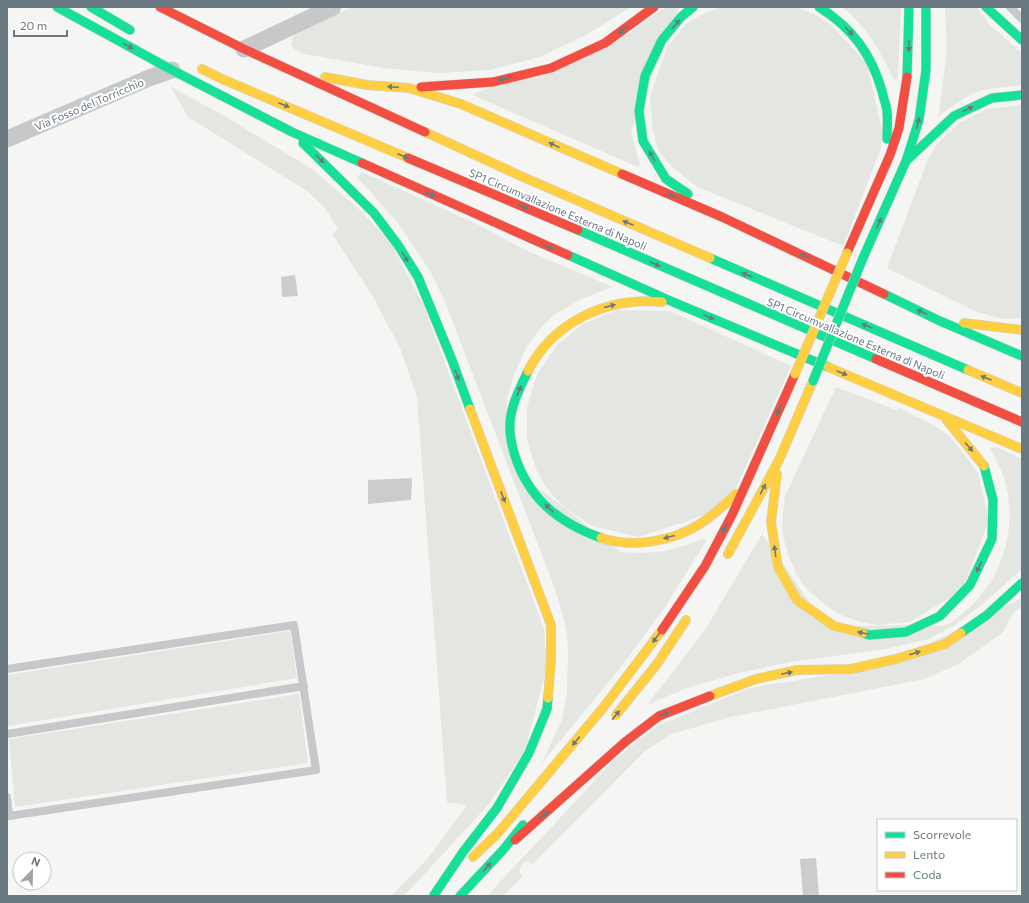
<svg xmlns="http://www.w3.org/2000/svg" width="1029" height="903" viewBox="0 0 1029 903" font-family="Commissioner,sans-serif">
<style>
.green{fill:#e4e6e2}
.building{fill:#cbcccc}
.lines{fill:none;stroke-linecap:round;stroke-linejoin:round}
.fast-casing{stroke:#d1d2d2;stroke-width:10}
.slow-casing{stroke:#d1d2d2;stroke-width:10}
.jam-casing{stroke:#d1d2d2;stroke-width:10}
.lane{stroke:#c6c8c9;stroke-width:8}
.street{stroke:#c6c8c9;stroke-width:17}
.fast{stroke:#16e098;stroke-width:9}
.slow{stroke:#ffcf43;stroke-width:9}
.jam{stroke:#f24e42;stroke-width:9}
.fast-bridge-casing{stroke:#d1d2d2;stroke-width:10;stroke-linecap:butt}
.slow-bridge-casing{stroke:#d1d2d2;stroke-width:10;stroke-linecap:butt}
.fast-bridge{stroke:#16e098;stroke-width:9}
.slow-bridge{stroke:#ffcf43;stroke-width:9}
.oneway{fill:#697881}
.labels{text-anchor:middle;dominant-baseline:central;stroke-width:4;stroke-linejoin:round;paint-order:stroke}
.street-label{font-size:11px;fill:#697881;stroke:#fff}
</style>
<rect width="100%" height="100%" fill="#f5f5f4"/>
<g class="green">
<path d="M353 7H631L586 35 542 56 490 70 437 73 384 68 304 54 294 49 291 44 293 37 302 29Z"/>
<path d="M666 7H679L631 132 640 164 638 167 477 97 473 94 618 41Z"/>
<path d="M721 7H795L816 15 830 24 867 64 883 134 880 151 843 246 697 187 672 167 658 150 652 127 650 96 667 47 686 24 701 15Z"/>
<path d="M842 7H901L898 78 894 80C881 53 867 26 842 7Z"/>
<path d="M945 7H977L989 24 1022 53V85C1010 87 996 87 984 90 967 94 952 106 938 117L947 51Z"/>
<path d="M170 86 226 117 312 169 360 210 390 242 423 304 544 629 547 666 525 750 489 804 404 896H391L429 857 467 805 447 802 417 397 400 348 372 295 332 234 338 229 325 208 307 191 188 117Z"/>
<path d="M1022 105V318L1005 319 979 313 887 268 928 159 936 145 959 123 987 109Z"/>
<path d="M362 172 479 225 523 249 613 287 581 299 557 313 542 326 527 346 514 374 506 402 515 470 621 552C652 555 675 551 704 538L706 541 663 610 620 668 541 764 562 720 567 693 568 650 566 628 555 589 444 299 430 271 398 223 357 177Z"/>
<path d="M617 310 670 311 791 366 736 488 714 512 639 537 592 526 565 508 554 497 544 484 536 469 527 439V407L537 375 557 345 583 324Z"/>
<path d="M836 387 896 410 899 408 931 424 950 436 978 473 989 520 962 591 909 622 877 625 861 622 845 617 831 609 818 599 806 588 797 575 790 560 785 544 782 528 783 512 785 496Z"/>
<path d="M996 447 1022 459V569L979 607 952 627 928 639 886 649 796 661 743 672 687 688 647 705 705 630 762 534 827 627C856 626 884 626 912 625 921 625 938 627 946 625 952 623 970 607 975 602 1005 571 1017 523 1005 481 1001 469 996 458 990 448Z"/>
<path d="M1022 598V607L1014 612 1002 633 959 664 924 679 731 717 671 734 645 751 533 864 525 861 519 870 522 877 503 896H487L614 760 657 726 750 688 884 666Z"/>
<path d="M290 631 297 678 8 726 7 675Z"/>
<path d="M299 694 308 763 15 807 9 739Z"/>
</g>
<g class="building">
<path d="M295 275 298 296 282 297 281 277Z"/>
<path d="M412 478 411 500 368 504V480Z"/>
<path d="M816 858 819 896H803L800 859Z"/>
</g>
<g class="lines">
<g class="fast-casing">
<g id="fast">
<path d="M57 7 172 70 292 132 362 163"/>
<path d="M91 7 130 30"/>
<path d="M819 7C852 28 871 53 882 91 883 97 886 104 887 111 888 121 887 130 887 139"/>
<path d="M986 7 1022 40"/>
<path d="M907 77 909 7"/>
<path d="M303 143 374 213 398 245 418 277 452 360 470 409"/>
<path d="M907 160 954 116 992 98 1022 95"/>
<path d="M688 194 666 179 643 141 639 111 645 76 662 40 681 17 693 7"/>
<path d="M578 230 876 359"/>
<path d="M568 255 673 302 828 367"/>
<path d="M710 258 968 370"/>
<path d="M863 258 906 161 919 120 926 70V7"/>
<path d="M884 294 940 321 1022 356"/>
<path d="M528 371C520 388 511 405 510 423 509 435 512 446 515 456 529 499 559 523 601 538"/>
<path d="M863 633 869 635 906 632 940 616 970 585 992 539 993 500 984 466"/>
<path d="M961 633 987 615 1022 583"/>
<path d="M434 895 463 852 497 808 529 753 547 709 548 698"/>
<path d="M460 896 503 850 523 825"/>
</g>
</g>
<g class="slow-casing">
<g id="slow">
<path d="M202 69 222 79 408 158"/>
<path d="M325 77 367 85 409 88 461 104 622 174"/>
<path d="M425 132 523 177 710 258"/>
<path d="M964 323 1022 330"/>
<path d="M828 367 1022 449"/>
<path d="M968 370 1022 393"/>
<path d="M528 371C554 321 607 297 662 302"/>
<path d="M470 409 551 625V661L548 698"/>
<path d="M946 419 984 466"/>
<path d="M777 474 771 522 778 567 797 600 834 626 863 633"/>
<path d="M601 538C631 548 671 542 698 525 712 517 724 505 736 494"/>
<path d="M728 554 779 460 813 381"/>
<path d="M710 696 756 679 797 670 851 669 896 659 945 644 961 633"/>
<path d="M616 715 657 664 686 620"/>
<path d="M473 857 498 833 603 708 662 630"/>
</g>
</g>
<g class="jam-casing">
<g id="jam">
<path d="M160 7 244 49 425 132"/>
<path d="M421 87 493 82 551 68 605 43 654 7"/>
<path d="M408 158 578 230"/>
<path d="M362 163 568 255"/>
<path d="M622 174 722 217 884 294"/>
<path d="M847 253 890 155 899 128 907 77"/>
<path d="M876 359 1022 422"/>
<path d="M662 630 705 566 732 515 795 374"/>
<path d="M515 840 625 742 659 716 710 696"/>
</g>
</g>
<g class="lane">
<path d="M1010 7 1022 19"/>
<path d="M7 669 294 625 316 770 9 816 7 797"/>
<path d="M7 734 304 686"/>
</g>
<g class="street">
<path d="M244 49 333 7"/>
<path d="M7 139 149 78 172 70"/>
</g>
<use href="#fast" class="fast"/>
<use href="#slow" class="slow"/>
<use href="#jam" class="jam"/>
<g class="fast-bridge-casing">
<path id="fast-bridge" d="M813 381 863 258"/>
</g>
<g class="slow-bridge-casing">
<path id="slow-bridge" d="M795 374 847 253"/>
</g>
<use href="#fast-bridge" class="fast-bridge"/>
<use href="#slow-bridge" class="slow-bridge"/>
</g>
<defs><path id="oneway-solid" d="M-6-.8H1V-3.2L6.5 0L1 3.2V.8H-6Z"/></defs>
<g class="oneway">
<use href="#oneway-solid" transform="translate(676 24) rotate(-51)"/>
<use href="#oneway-solid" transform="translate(623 30) rotate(144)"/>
<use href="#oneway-solid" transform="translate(849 31) rotate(45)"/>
<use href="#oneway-solid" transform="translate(128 46) rotate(29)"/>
<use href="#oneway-solid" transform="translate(909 46) rotate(91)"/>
<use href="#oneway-solid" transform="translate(504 79) rotate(167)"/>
<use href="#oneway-solid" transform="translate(393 87) rotate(-176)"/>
<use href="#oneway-solid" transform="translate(284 105) rotate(23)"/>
<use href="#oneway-solid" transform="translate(968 109) rotate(-26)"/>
<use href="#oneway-solid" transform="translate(918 123) rotate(-75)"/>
<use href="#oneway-solid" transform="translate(554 145) rotate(-156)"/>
<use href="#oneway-solid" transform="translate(403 156) rotate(23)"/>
<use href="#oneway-solid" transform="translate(652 156) rotate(-121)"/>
<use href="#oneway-solid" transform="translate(320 159) rotate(44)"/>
<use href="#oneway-solid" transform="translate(430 194) rotate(24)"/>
<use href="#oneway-solid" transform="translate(673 196) rotate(-157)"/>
<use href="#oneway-solid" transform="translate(523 207) rotate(23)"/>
<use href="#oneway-solid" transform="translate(628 223) rotate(-157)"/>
<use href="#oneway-solid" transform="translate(879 223) rotate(-66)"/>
<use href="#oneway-solid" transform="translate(548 247) rotate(24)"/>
<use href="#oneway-solid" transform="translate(805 256) rotate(-155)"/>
<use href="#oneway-solid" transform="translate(405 257) rotate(58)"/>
<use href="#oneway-solid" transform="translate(655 264) rotate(23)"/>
<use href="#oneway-solid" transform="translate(747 275) rotate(-157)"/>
<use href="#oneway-solid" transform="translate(610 306) rotate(-15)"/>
<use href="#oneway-solid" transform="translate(922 312) rotate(-155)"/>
<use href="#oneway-solid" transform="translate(709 317) rotate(23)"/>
<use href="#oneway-solid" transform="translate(867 326) rotate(-157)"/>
<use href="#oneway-solid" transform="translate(842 373) rotate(23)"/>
<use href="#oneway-solid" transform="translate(457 375) rotate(71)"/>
<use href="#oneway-solid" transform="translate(986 378) rotate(-157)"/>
<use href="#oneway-solid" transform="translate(519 391) rotate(-67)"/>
<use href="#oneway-solid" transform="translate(779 410) rotate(114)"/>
<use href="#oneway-solid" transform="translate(969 447) rotate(50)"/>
<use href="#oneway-solid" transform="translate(763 489) rotate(-62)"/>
<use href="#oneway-solid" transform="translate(503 497) rotate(69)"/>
<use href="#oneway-solid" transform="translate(549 508) rotate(-137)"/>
<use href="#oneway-solid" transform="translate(725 528) rotate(117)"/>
<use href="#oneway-solid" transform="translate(669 537) rotate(165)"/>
<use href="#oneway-solid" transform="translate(775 551) rotate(-98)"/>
<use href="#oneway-solid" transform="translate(979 567) rotate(116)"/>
<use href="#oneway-solid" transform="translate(863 633) rotate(-168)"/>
<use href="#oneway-solid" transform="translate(656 638) rotate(126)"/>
<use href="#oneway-solid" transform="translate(915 653) rotate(-17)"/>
<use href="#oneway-solid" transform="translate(787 673) rotate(-12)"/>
<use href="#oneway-solid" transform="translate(664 714) rotate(-22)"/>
<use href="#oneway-solid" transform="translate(616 715) rotate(-51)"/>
<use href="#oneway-solid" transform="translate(576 741) rotate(130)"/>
<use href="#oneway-solid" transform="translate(544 815) rotate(-40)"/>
<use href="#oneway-solid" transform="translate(487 867) rotate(-47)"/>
</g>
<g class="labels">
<g class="street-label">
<text transform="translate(89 104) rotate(-23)">Via Fosso del Torricchio</text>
<text transform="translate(558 209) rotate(23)">SP1 Circumvallazione Esterna di Napoli</text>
<text transform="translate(856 338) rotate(23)">SP1 Circumvallazione Esterna di Napoli</text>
</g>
</g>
<rect width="1029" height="903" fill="none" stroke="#697881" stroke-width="16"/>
<rect x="877" y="819" width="140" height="72" fill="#ffffff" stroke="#c3c9cd"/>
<rect x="885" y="832" width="20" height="6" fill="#16e098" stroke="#c3c9cd"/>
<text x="913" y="839" font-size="12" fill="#697881">Scorrevole</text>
<rect x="885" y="852" width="20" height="6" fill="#ffcf43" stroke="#c3c9cd"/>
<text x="913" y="859" font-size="12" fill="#697881">Lento</text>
<rect x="885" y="872" width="20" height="6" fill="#f24e42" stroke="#c3c9cd"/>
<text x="913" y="879" font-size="12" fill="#697881">Coda</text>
<g transform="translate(32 871) rotate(23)"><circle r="19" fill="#ffffff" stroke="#c3c9cd"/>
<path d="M0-3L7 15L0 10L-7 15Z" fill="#9aa4a9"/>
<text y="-6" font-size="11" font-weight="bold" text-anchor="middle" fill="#697881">N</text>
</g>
<path d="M14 30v6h53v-6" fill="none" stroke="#697881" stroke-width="2"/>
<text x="20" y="30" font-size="12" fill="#697881" stroke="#ffffff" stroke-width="3" paint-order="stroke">20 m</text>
</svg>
